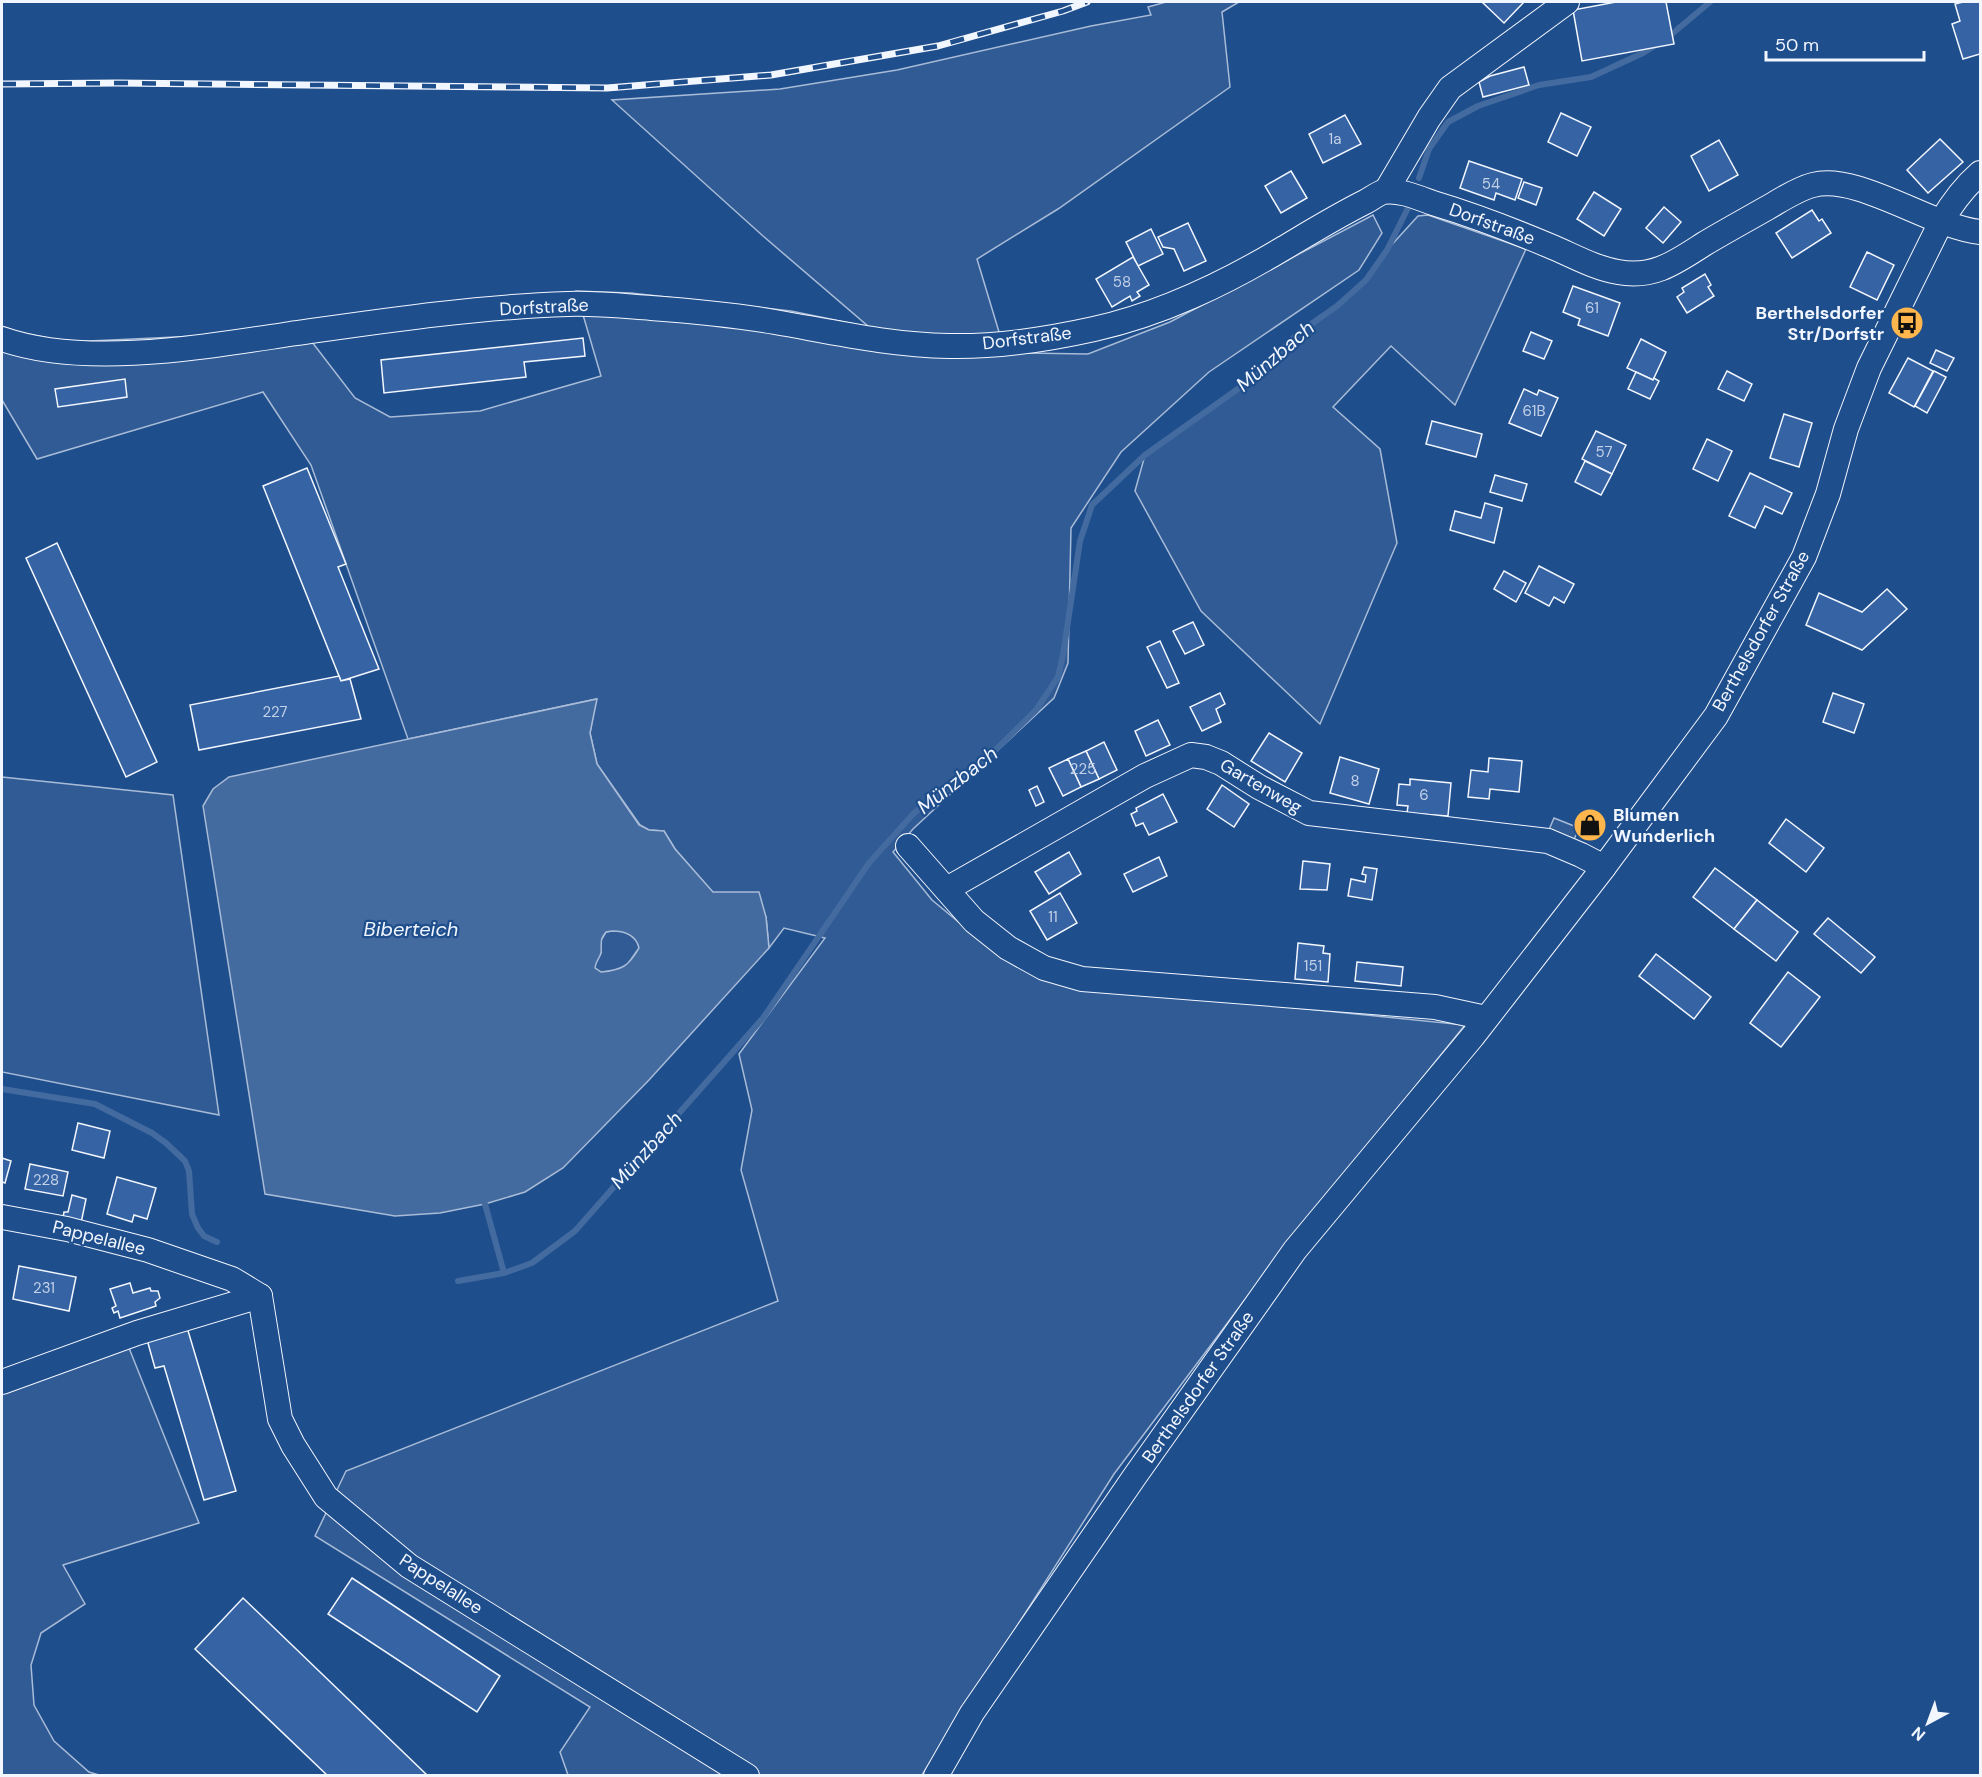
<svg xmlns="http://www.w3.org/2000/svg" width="1982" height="1777" viewBox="0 0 1982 1777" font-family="'DM Sans',sans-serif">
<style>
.built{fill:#305b95;stroke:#a8bbd7;stroke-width:1.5}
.water{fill:#446ba0;stroke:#a8bbd7;stroke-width:1.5;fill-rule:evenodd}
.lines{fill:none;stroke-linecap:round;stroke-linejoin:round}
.stream{stroke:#446ba0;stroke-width:6}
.building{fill:#3563a3;stroke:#f2f6ff;stroke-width:1.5}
.minor-casing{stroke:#f2f6ff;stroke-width:26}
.minor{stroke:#1f4e8c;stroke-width:24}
.rail-casing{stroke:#f2f6ff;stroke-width:7}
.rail{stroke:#1f4e8c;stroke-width:4.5;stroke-dasharray:14;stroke-linecap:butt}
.labels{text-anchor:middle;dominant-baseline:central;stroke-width:4.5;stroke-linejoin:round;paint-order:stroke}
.number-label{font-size:15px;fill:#c3d1e8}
.street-label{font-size:18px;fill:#f2f6ff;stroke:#1f4e8c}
.poi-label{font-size:18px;font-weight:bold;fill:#f2f6ff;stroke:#1f4e8c;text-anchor:end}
.water-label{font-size:20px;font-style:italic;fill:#f2f6ff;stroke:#1f4e8c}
</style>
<rect width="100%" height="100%" fill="#1f4e8c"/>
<g class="built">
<path d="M1166 2H1239L1222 12 1230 87 1058 209 977 259 999 332 1025 353 1088 354 1170 322 1373 215 1382 233 1359 270 1209 372 1121 452 1071 528 1068 663 1054 698 913 829 893 852 932 900 972 933 1078 986 1465 1025 1268 1269 1114 1474 922 1775H568L560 1752 590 1707 315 1536 346 1471 778 1301 741 1170 752 1110 739 1054 825 938 784 928 769 948 766 917 713 893 675 849 664 831 649 830 640 825 597 764 590 733 596 699 408 739 311 465 263 392 37 459 2 400V326L18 332 68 342 197 336 312 342 355 398 390 417 480 411 601 376 576 291 631 293 791 311 869 327 763 236 612 100 780 89 897 70 1091 26 1151 15 1148 7Z"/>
<path d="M1428 215 1526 249 1455 405 1391 346 1333 407 1380 449 1397 543 1320 724 1201 611 1135 491 1145 455 1256 376 1297 334 1337 306 1366 280 1387 250 1418 216Z"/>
<path d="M2 777 173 795 219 1115 2 1072Z"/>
<path d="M1554 818 1579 828 1573 842 1548 832Z"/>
<path d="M612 931H623L630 935 638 942 639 948 627 965 617 971 601 972 595 968V961L601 953 600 942 606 932Z"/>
<path d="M127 1343 199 1523 63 1565 85 1604 41 1633 31 1665 34 1705 54 1741 89 1772 99 1775 2 1776V1387Z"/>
</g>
<path class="water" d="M597 699 590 733 597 764 639 825 649 830 664 831 675 849 713 892H759L766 917 769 948 649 1080 563 1168 525 1192 485 1204 440 1213 395 1216 265 1194 203 806 213 789 229 777ZM612 931C624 931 636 935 639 948 629 966 622 970 601 972L595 968C596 960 599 960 601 953 602 943 599 940 606 932Z"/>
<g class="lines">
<g class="stream">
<path d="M1667 38 1710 2"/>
<path d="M1419 178 1429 149 1448 122 1478 106 1539 85 1591 77 1643 53 1656 45"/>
<path d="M2 1089 95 1104 152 1133 166 1143 185 1161 189 1171 192 1214 198 1228 204 1236 217 1242"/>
<path d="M485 1204 504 1273"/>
<path d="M458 1281 504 1273 532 1263 575 1231 763 1018 869 863 914 813 976 769 1036 710 1058 677 1063 655 1080 541 1092 505 1145 455 1256 376 1297 334 1337 306 1366 280 1387 250 1408 208"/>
</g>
</g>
<g class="building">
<path d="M1482 2H1524L1504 23Z"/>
<path d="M1616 2H1666L1674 44 1582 61 1573 10Z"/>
<path d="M1963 2H1980V54L1963 59 1952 24 1960 21 1955 4Z"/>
<path d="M1524 67 1529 85 1483 97 1479 82 1490 76Z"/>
<path d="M1561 113 1591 127 1577 156 1548 142Z"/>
<path d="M1345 115 1361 144 1323 163 1309 134Z"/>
<path d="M1940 139 1963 162 1928 193 1907 170Z"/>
<path d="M1719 140 1738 175 1709 191 1691 156Z"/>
<path d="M1469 161 1522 179 1515 200 1496 193 1494 200 1460 188Z"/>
<path d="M1291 171 1307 198 1281 213 1265 186Z"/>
<path d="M1524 182 1542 188 1536 205 1518 198Z"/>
<path d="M1594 192 1621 209 1604 236 1577 219Z"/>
<path d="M1664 207 1681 222 1663 243 1646 228Z"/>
<path d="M1812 210 1819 221 1822 219 1831 233 1792 258 1776 233Z"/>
<path d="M1188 223 1206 261 1184 271 1174 249 1163 247 1158 237Z"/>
<path d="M1151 229 1163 254 1138 266 1126 242Z"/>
<path d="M1867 252 1894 265 1877 300 1850 287Z"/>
<path d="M1133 257 1149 285 1137 292 1140 296 1132 301 1130 296 1112 307 1096 279Z"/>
<path d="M1705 274 1711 285 1708 287 1714 296 1687 313 1677 297 1684 292 1682 288Z"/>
<path d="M1573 286 1620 303 1608 336 1578 325 1580 319 1563 312Z"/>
<path d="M1531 332 1552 341 1544 359 1523 351Z"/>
<path d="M583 338 585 356 524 362 526 377 384 393 381 360Z"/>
<path d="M1641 339 1666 352 1653 380 1627 368Z"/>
<path d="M1936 350 1954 358 1947 371 1930 363Z"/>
<path d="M1908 358 1933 371 1914 407 1889 393Z"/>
<path d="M1727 371 1752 384 1744 401 1718 389Z"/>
<path d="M1934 371 1946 377 1927 413 1915 406Z"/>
<path d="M1636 372 1653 380 1654 378 1659 381 1650 399 1628 389Z"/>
<path d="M125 379 127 397 58 407 55 389Z"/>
<path d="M1524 389 1537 395 1539 390 1558 398 1541 436 1509 423Z"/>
<path d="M1784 414 1812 423 1799 467 1770 458Z"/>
<path d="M1432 421 1482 434 1476 457 1426 444Z"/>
<path d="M1596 431 1626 445 1612 474 1582 459Z"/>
<path d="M1707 439 1732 451 1718 481 1693 469Z"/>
<path d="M1585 461 1612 474 1601 495 1575 482Z"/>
<path d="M307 468 346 564 338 567 379 669 341 681 263 486Z"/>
<path d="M1750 473 1792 493 1782 514 1765 506 1755 528 1729 516Z"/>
<path d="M1495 475 1527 484 1522 501 1490 492Z"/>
<path d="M1485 503 1502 508 1494 543 1450 530 1455 511 1481 518Z"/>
<path d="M57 543 157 762 126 777 26 558Z"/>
<path d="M1539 566 1574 584 1564 603 1554 597 1549 606 1525 593Z"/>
<path d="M1504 571 1526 583 1516 602 1494 589Z"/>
<path d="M1887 589 1907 609 1862 650 1806 625 1819 593 1862 612Z"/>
<path d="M1193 622 1204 645 1185 654 1173 631Z"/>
<path d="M1160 641 1179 683 1167 688 1147 647Z"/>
<path d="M339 676 341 681 350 679 361 719 199 750 190 705Z"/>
<path d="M1220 693 1225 704 1216 709 1221 722 1202 731 1190 707Z"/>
<path d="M1833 693 1864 704 1854 733 1823 722Z"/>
<path d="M1158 720 1170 745 1146 756 1135 731Z"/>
<path d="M1269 733 1302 753 1285 782 1251 761Z"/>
<path d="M1104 742 1117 770 1099 779 1086 751Z"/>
<path d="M1086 751 1099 779 1081 787 1068 759Z"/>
<path d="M1340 757 1379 769 1369 804 1330 793Z"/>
<path d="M1489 758 1522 761 1519 792 1490 789 1489 799 1468 797 1471 770 1488 772Z"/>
<path d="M1068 759 1081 787 1063 796 1049 768Z"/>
<path d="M1410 779 1451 783 1448 816 1407 813 1408 806 1397 805 1399 784 1410 785Z"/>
<path d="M1222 785 1249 804 1234 827 1207 809Z"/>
<path d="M1037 786 1044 802 1036 806 1029 790Z"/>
<path d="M1163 794 1177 822 1149 835 1143 823 1136 826 1131 814 1137 811 1136 808Z"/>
<path d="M1583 814 1603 825 1598 835 1577 824Z"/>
<path d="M1786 819 1824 848 1806 872 1769 843Z"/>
<path d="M1069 852 1081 874 1049 894 1035 872Z"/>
<path d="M1159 857 1167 876 1133 892 1124 874Z"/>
<path d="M1303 861 1330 864 1327 890 1300 889Z"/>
<path d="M1364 867 1377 869 1372 900 1348 896 1351 879 1365 882 1366 875 1362 874Z"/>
<path d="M1715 868 1757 900 1734 929 1693 897Z"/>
<path d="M1060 893 1077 923 1047 940 1030 911Z"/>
<path d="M1757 900 1798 932 1776 961 1734 929Z"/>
<path d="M1828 918 1875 957 1861 973 1814 934Z"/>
<path d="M1298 943 1324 946 1323 953 1330 954 1328 982 1295 979Z"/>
<path d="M1656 954 1711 997 1694 1019 1639 976Z"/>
<path d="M1357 962 1403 967 1401 986 1355 981Z"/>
<path d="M1788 972 1820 997 1781 1047 1750 1023Z"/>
<path d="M78 1123 110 1131 104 1158 72 1150Z"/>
<path d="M2 1158 11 1161 5 1183 2 1182Z"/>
<path d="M30 1164 68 1172 63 1196 25 1189Z"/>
<path d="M117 1177 156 1188 147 1219 134 1215 132 1222 107 1214Z"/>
<path d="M72 1195 86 1199 80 1228 62 1223 64 1212H68Z"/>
<path d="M19 1266 76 1277 69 1311 13 1299Z"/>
<path d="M130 1283 133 1293 150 1288 151 1291H158L160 1298 155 1302 156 1306 120 1318 118 1311 114 1313 112 1308 116 1306 110 1289Z"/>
<path d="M186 1324 236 1491 204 1500 164 1366 155 1368 146 1336Z"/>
<path d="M352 1578 500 1676 477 1712 328 1614Z"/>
<path d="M243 1598 428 1776H328L195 1649Z"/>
</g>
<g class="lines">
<g class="minor-casing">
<g id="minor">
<path d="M1386 191 1429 118 1450 88 1567 2"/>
<path d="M2 339C85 368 203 347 290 334 382 321 475 307 568 304 596 303 623 306 651 308 692 311 734 315 775 322 833 332 890 345 949 346 995 347 1049 339 1094 329 1162 314 1224 284 1284 248 1311 232 1337 216 1365 202 1371 199 1377 194 1383 192 1399 189 1419 198 1433 203 1473 215 1512 230 1550 246 1572 255 1594 268 1618 272 1653 279 1676 262 1704 244 1724 232 1746 220 1767 208 1781 200 1797 189 1813 185 1858 173 1931 227 1980 232"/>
<path d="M908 846 974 921 1008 948 1044 968 1082 979 1435 1007 1486 1018"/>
<path d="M947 889 1145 776 1191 755 1206 757 1221 763 1259 787 1309 813 1548 841 1581 855 1604 867"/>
<path d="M2 1217 67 1229 148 1250 232 1279 260 1296 280 1419 293 1445 326 1497 409 1566 747 1776"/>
<path d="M2 1382 137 1333 260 1296"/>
<path d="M936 1776 972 1713 1135 1476 1295 1250 1473 1036 1601 871 1716 716 1804 557 1828 494 1846 429 1869 368 1941 222C1952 203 1964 187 1980 173"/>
</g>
</g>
<use href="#minor" class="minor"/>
<g class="rail-casing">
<path id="rail" d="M2 84 117 83 607 88 771 75 938 46 1063 11 1087 2"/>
</g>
<use href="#rail" class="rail"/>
</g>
<defs>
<g id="bus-disc" transform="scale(1.725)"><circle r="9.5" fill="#ffb74d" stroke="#1f4e8c"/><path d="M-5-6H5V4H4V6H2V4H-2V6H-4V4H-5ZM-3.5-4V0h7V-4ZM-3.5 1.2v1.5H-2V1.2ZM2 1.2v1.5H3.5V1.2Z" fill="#111"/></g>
<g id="shop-disc" transform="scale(1.725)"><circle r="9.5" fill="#ffb74d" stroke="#1f4e8c"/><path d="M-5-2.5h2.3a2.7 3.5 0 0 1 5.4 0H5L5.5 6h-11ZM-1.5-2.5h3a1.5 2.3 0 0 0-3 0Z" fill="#111"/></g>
</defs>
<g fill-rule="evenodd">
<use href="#bus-disc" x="1907" y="323"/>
<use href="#shop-disc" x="1590" y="825"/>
</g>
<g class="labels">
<g class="number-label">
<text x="1335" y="139">1a</text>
<text x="1491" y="184">54</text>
<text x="1122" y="282">58</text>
<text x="1592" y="308">61</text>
<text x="1534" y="411">61B</text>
<text x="1604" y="452">57</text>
<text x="275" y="712">227</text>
<text x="1083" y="769">225</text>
<text x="1355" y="781">8</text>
<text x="1424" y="795">6</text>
<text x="1053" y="917">11</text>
<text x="1313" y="966">151</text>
<text x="46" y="1180">228</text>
<text x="44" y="1288">231</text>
</g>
<g class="street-label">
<text transform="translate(1492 224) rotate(20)">Dorfstraße</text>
<text transform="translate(544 307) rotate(-3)">Dorfstraße</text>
<text transform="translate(1027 338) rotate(-7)">Dorfstraße</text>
<text transform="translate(1761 631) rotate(-61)">Berthelsdorfer Straße</text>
<text transform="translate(1261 786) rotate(30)">Gartenweg</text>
<text transform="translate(99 1238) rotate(14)">Pappelallee</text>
<text transform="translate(1198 1387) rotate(-55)">Berthelsdorfer Straße</text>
<text transform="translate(441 1584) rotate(33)">Pappelallee</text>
</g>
<g class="poi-label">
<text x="1884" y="313">Berthelsdorfer<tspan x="1884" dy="21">Str/Dorfstr</tspan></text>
<text x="1613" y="815" text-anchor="start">Blumen<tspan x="1613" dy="21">Wunderlich</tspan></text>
</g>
<g class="water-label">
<text transform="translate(1275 356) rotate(-41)">Münzbach</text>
<text transform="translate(957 780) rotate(-38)">Münzbach</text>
<text x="411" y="929">Biberteich</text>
<text transform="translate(646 1150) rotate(-48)">Münzbach</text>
</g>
</g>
<rect width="1982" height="1777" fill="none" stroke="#f2f6ff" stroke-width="6"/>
<g transform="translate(1928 1723) rotate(221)" stroke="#1f4e8c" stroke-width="4.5" paint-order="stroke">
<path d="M0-4.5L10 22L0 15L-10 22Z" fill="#f2f6ff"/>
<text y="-9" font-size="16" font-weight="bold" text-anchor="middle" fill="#f2f6ff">N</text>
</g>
<path d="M1766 51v9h158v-9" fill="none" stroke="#f2f6ff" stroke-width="3"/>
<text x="1775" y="51" font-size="18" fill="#f2f6ff" stroke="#1f4e8c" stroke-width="4.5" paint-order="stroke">50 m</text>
</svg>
